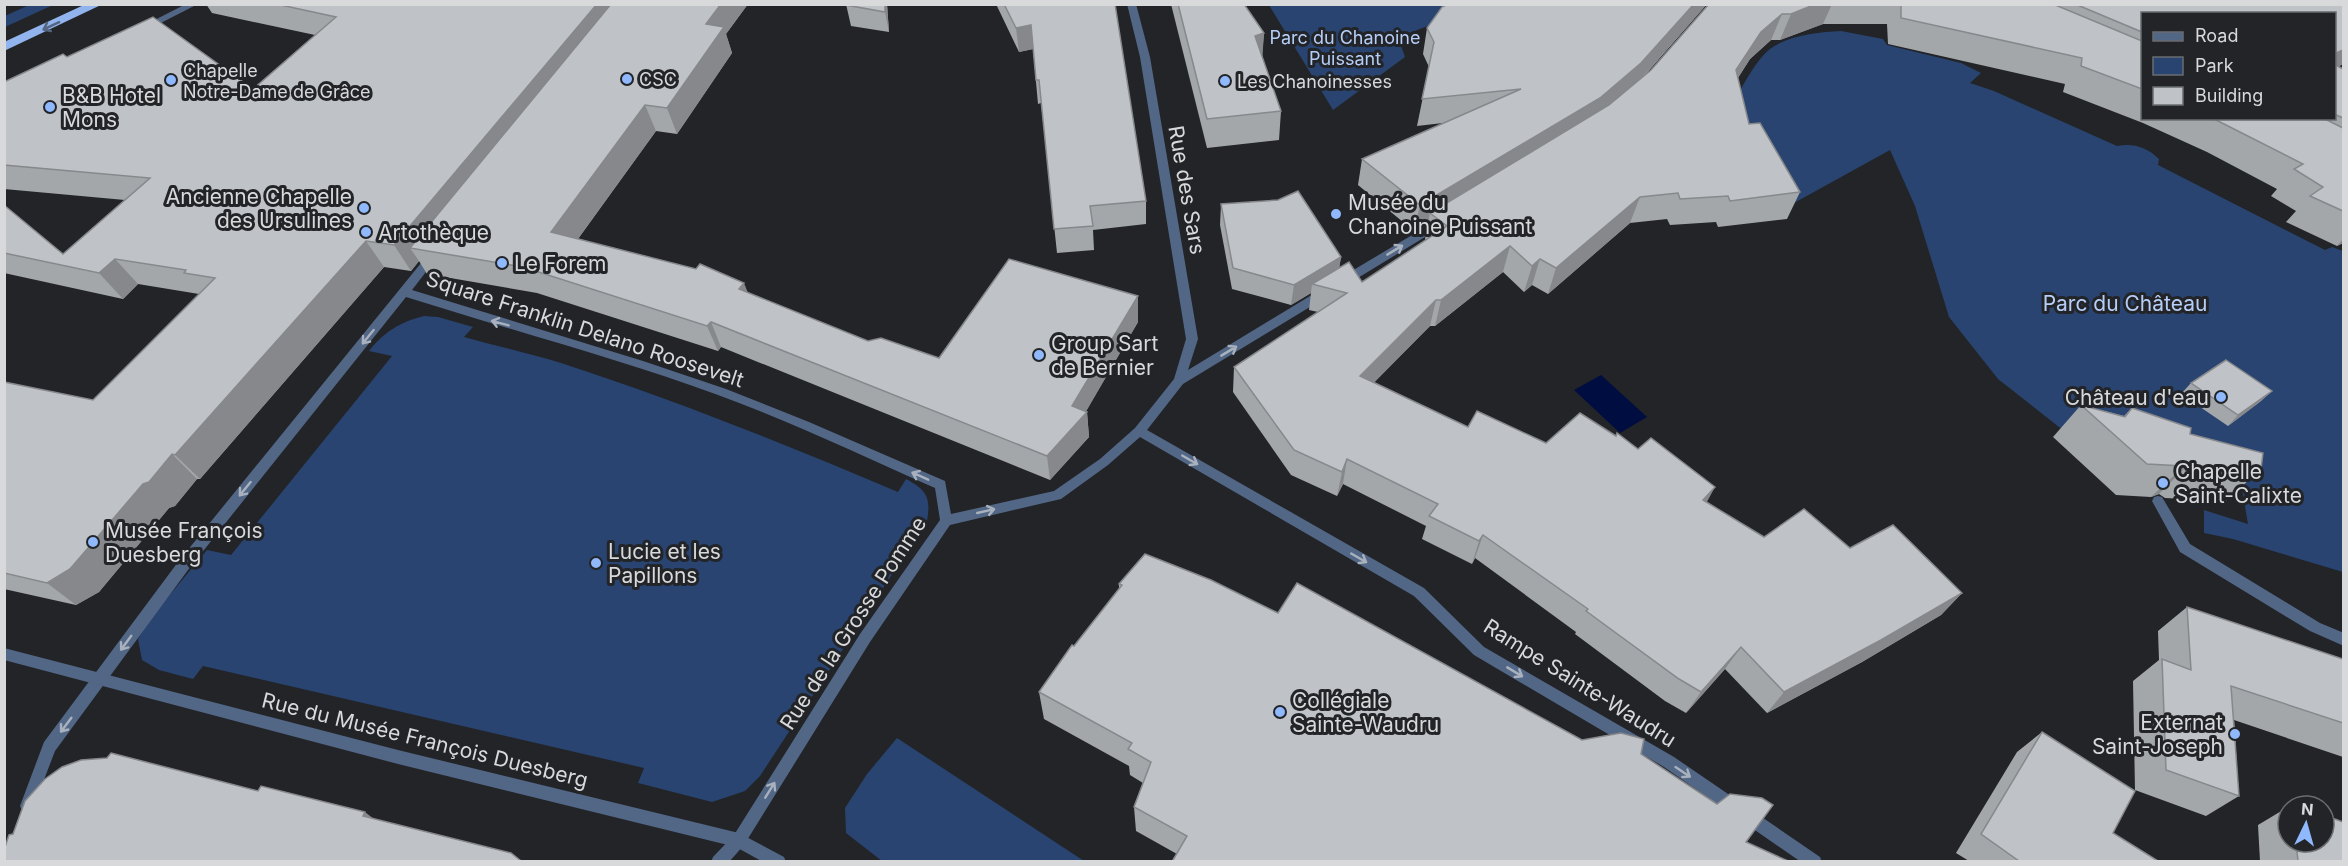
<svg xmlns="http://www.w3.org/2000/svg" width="2348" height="866" viewBox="0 0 2348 866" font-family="Inter,sans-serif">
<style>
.green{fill:#294470}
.water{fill:#000d40}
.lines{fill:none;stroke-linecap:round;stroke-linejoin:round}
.pedestrian{fill:#526686;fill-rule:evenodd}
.minor{fill:#526686;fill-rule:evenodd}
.tertiary{fill:#526686;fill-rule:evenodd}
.trunk{fill:#92b4ee;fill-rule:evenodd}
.wall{fill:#a4a7aa;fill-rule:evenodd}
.shaded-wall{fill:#86888b}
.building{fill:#bfc2c6;stroke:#86888b;stroke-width:1.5}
.oneway{stroke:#546581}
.oneway2{stroke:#a8b1bd}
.poi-dot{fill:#8fb8fd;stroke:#222427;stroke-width:2}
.labels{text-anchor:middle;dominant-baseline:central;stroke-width:6;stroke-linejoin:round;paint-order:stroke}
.far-park-label{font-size:18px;fill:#b6cef7;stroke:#222427}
.far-poi-label{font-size:18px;fill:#d7d9db;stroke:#222427;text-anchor:start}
.poi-label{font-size:21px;fill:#d7d9db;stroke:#222427;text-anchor:start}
.street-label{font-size:21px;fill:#d7d9db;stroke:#222427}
.park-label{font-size:21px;fill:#b6cef7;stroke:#222427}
</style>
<rect width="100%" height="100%" fill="#222427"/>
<g class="green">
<path d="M1526 4 1458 15 1398 37 1405 57 1333 110 1269 5Z"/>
<path d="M29 5H53L5 27V16Z"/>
<path d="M1841 31 1883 39 1887 45 1961 63 1981 73 1970 83 1994 91 2117 146C2133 143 2147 147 2159 159L2158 165 2325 250 2332 247 2343 251V572L2233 539 2204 533V510L2248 524 2242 489 2064 431 1998 379 1949 317 1915 206 1890 150 1794 203 1733 104C1742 87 1757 57 1773 47 1791 35 1820 32 1841 31Z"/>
<path d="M424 316 438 317 473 327 464 337C496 346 529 353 561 363 675 400 787 445 898 492L906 479C927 490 931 498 927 521L760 776 745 791 712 802 638 783 644 768 203 666 193 679 159 670 142 660 138 639 148 621 207 550 231 555 392 356 369 351C384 332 400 322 424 316Z"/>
<path d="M897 738 1084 861H882L846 833 845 808 867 774Z"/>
</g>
<path class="water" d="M1601 375 1647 417 1620 433 1574 390Z"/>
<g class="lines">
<path class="pedestrian" d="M2158 496 2162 497 2190 544 2320 623 2344 633V646L2310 631 2180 552 2152 501 2154 497Z"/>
<g class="minor">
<path d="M1127 4H1136L1150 57 1198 339 1188 370 1320 290 1324 289 1329 293 1328 296 1183 384 1147 430 1424 588 1484 647 1674 757 1820 857 1822 862H1801L1664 767 1474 655 1414 596 1140 437 1108 465 1061 499 950 525 870 642 744 845 729 862H711L713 857 734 835 860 634 940 520 935 488C863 456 792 422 718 395 616 358 510 330 406 297L188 570 55 751 32 811 27 813 22 811 20 806 44 742 178 562 430 252 434 251 439 255 412 290 643 361 726 389 809 422 945 481 951 514 1054 491 1100 459 1135 428 1174 379 1186 339 1140 57Z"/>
<path d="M1439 219 1443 220 1444 223 1443 226 1348 284H1340L1339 281 1340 278Z"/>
</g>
<g class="tertiary">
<path d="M186 4H198L147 30H141L139 28Z"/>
<path d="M4 648 398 750 739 833 784 857 786 862H763L736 847 398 764 4 660Z"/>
</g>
<path class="trunk" d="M86 4H103L4 51V42Z"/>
</g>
<g class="wall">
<path d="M206 4H748L726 34 732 53 677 134 656 131 578 239 748 293 868 341 939 358 1138 322 1086 411 1087 412 1089 437 1050 480 721 347 718 351 537 293 427 274 419 261 411 271 384 267 200 479H197L175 506 169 508 99 592 76 605 4 589V382L93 400 199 294 138 284 123 299 4 273V205L63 254 125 200 4 189V82L67 57 253 89 315 35 212 13Z"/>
<path d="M846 4H887L889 32 851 26Z"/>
<path d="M996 4H1115L1146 201V224L1093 230 1094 250 1057 253 1041 103 1038 104 1033 49 1019 52Z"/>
<path d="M1171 4H1244L1264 33 1262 56 1281 111 1279 140 1207 148Z"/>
<path d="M1448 4H1707L1645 75 1651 70 1710 4H2343V64L2339 66 2343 69V243L2337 246 2286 222 2296 211 2271 196 2277 189 2207 152 2143 123 2063 92 2065 84 1888 44 1887 24H1823L1780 40H1771L1750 59 1738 78 1749 124 1800 192 1787 219 1718 227 1716 222 1670 225 1667 219 1630 223 1548 294 1532 285 1524 292 1503 272 1435 326H1430L1374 382 1468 427 1546 443 1707 502 1764 537 1850 548 1962 593 1941 615 1862 662 1767 713 1725 669 1686 713 1665 701 1575 634 1576 632 1475 558 1472 564 1422 539 1426 526 1343 484 1337 496 1291 475 1233 392 1234 367 1318 312 1309 310 1311 293 1291 305 1232 289 1220 225 1221 204 1341 257 1339 268 1362 282 1426 240 1425 239 1428 223 1414 231 1358 185 1362 159 1443 123 1417 126 1429 67 1423 54 1427 28ZM2142 14H2334V118H2142Z"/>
<path d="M2191 383 2272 391 2261 401 2228 426 2181 394Z"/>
<path d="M2081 405 2124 416 2132 408 2190 434 2261 469 2226 501 2165 498 2159 494 2151 497 2116 495 2053 437Z"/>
<path d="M1119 584 1278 613 1582 740 1641 754 1746 842 1788 861H1173L1177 854 1136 831 1134 807 1143 783 1130 775 1129 766 1044 719 1039 692 1119 589Z"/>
<path d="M2187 607 2343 659V757L2234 720 2239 796 2206 816 2135 790 2133 681 2159 660 2158 631Z"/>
<path d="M2042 732 2113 833 2158 861H1969L1956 853 2017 752Z"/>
<path d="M2288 807V842H2324L2343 861H2260L2258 825Z"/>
</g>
<g class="shaded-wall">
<path d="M597 4H629L410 248 419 261 411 271 394 245Z"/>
<path d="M721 4H748L726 34 732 53 677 134 667 108 706 24Z"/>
<path d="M885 4H887L889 32 885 12Z"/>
<path d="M1694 4H1707L1632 89 1592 124 1430 213 1428 223 1414 231 1420 205Z"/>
<path d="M1816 4H1832L1823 24 1780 40 1791 14Z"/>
<path d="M1782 14 1771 40 1750 59 1725 97 1736 70 1761 32Z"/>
<path d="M1031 25 1033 49 1019 52 1016 28Z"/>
<path d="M1264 33 1262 62 1255 36Z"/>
<path d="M2343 50V64L2334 69V54Z"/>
<path d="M645 105 656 131 564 258 551 232Z"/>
<path d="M1640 197 1630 223 1548 294 1556 268Z"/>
<path d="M2343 239V243L2337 246Z"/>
<path d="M366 241 384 267 200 479 175 455Z"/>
<path d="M1510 246 1503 272 1435 326 1441 300Z"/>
<path d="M1341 257 1338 277 1312 284 1311 293 1291 305 1294 285Z"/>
<path d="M115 259 138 284 123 299 99 273Z"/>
<path d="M1540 259 1532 285 1524 292 1532 266Z"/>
<path d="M744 283 754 308 739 289Z"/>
<path d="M1138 296V322L1084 415 1087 412 1089 437 1050 480 1047 456 1072 406Z"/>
<path d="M1436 300 1430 326 1356 401 1360 376Z"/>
<path d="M711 322 721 347 718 351 707 326Z"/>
<path d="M2272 391 2261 401 2228 426 2238 415Z"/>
<path d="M172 454 197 479 175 506 169 508 99 592 76 605 47 583Z"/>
<path d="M1347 459 1343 484 1337 496 1342 472Z"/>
<path d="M2191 462 2159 494 2151 497 2184 466Z"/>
<path d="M1715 487 1702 511 1703 500Z"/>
<path d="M1483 535 1475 558 1472 564 1479 541Z"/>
<path d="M1962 593 1941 615 1862 662 1767 713 1784 692Z"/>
<path d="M1741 647 1725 669 1686 713 1701 692Z"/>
<path d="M365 812 402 841 363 816Z"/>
</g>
<g class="building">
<path d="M276 4H597L394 245 366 241 175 455 172 454 149 482 143 484 70 569 47 583 4 573V382L93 400 215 278 184 273 186 270 115 259 99 273 4 253V205L63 254 150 178 4 165V82L63 54 67 57 153 17 253 89 336 17Z"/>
<path d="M611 4H721L706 24 724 27 667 108 645 105 551 232 696 269 700 264 744 283 739 289 868 341 881 338 939 358 1009 259 1138 296 1072 406 1087 412 1047 456 711 322 707 326 523 267 410 248Z"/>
<path d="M846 4H885V12L846 5Z"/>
<path d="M1004 4H1115L1146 201 1090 206 1093 226 1054 229 1039 80H1036L1031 25 1016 28Z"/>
<path d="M1178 4H1244L1264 33 1255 36 1281 111 1207 119Z"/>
<path d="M1448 4H1694L1641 63 1600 98 1420 205 1362 159 1521 89 1422 99 1434 42 1427 28 1442 7Z"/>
<path d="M1709 4H1816L1791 14H1782L1761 32 1736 70 1749 124 1760 123 1800 192 1730 201 1728 196 1680 199 1678 193 1640 197 1556 268 1540 259 1532 266 1510 246 1441 300H1436L1360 376 1468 427 1477 411 1546 443 1580 413 1616 436 1617 433 1638 449 1651 438 1715 487 1703 500 1764 537 1804 509 1850 548 1893 525 1962 593 1881 640 1784 692 1741 647 1701 692 1679 679 1586 611 1588 609 1483 535 1479 541 1429 516 1438 504 1347 459 1342 472 1294 450 1234 367 1347 293 1312 284 1349 262 1362 282 1447 226 1430 213 1609 105 1651 70Z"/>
<path d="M1901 4H2053L2142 41V89L2081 66 2082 58 1901 18Z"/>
<path d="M2075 4H2343V50L2334 54V14H2142V32Z"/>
<path d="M2334 64 2343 69V118L2334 114Z"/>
<path d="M2212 118H2323L2343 128V211L2310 196 2323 187 2294 169 2303 164 2228 126Z"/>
<path d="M1298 191 1341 257 1294 285 1233 268 1221 204 1278 200Z"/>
<path d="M2226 360 2272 391 2238 415 2191 383Z"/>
<path d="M2081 405 2125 417 2132 408 2191 428 2190 434 2194 435 2263 453 2261 469 2198 466 2191 462 2184 466 2147 464Z"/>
<path d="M1145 554 1211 580 1278 613 1297 583 1582 740 1621 733 1644 739 1641 754 1717 804 1730 794 1762 798 1773 805 1746 842 1788 861H1173V860L1187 836 1134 807 1151 762 1128 749 1132 743 1039 692 1072 645 1074 646 1122 585 1119 584Z"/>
<path d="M2187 607 2343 659V723L2231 686 2239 796 2166 770 2162 659 2191 670Z"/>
<path d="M2042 732 2135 791 2113 833 2158 861H2019L1981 834Z"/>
<path d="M111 753 258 791 261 786 365 812 363 816 511 853 521 861H4V850L9 835 13 834 25 801 45 779 62 767 81 760 107 758Z"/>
<path d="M2324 815 2343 822V861H2298L2296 842H2324Z"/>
</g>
<defs><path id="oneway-shaft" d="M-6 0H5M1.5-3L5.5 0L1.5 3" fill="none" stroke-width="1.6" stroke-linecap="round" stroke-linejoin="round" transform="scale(1.5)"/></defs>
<use class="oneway" href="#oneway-shaft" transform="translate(51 26) rotate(155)"/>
<g class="oneway2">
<use href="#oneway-shaft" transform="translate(1395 250) rotate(-31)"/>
<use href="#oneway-shaft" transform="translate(500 323) rotate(-165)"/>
<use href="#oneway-shaft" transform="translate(368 337) rotate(129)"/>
<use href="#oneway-shaft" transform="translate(1229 351) rotate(-31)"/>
<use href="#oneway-shaft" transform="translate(1190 460) rotate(30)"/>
<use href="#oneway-shaft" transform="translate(920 476) rotate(-156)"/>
<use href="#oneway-shaft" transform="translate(245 489) rotate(129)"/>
<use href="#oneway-shaft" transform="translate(986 511) rotate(-13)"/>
<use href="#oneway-shaft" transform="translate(1359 558) rotate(30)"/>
<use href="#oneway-shaft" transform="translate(126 643) rotate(126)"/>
<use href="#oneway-shaft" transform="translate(1515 672) rotate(31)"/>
<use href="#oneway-shaft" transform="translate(66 725) rotate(127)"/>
<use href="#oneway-shaft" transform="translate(1683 772) rotate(34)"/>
<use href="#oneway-shaft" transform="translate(770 790) rotate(-58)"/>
</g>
<g class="poi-dot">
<circle cx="627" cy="79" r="6"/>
<circle cx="171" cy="80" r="6"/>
<circle cx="1225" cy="81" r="6"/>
<circle cx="50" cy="107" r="6"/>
<circle cx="364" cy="208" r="6"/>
<circle cx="1336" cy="214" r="6"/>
<circle cx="366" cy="232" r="6"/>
<circle cx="502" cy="263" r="6"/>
<circle cx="1039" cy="355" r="6"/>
<circle cx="2221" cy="397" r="6"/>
<circle cx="2163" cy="483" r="6"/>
<circle cx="93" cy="542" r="6"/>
<circle cx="596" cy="563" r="6"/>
<circle cx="1280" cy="712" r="6"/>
<circle cx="2235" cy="734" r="6"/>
</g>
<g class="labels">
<g class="far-park-label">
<text x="1345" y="37">Parc du Chanoine<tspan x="1345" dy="21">Puissant</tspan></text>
</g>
<g class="far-poi-label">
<text x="183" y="70">Chapelle<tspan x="183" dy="21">Notre-Dame de Grâce</tspan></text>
<text x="639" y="79">CSC</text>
<text x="1237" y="81">Les Chanoinesses</text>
</g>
<g class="poi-label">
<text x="62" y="95">B&amp;B Hotel<tspan x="62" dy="24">Mons</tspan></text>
<text x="352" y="196" text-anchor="end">Ancienne Chapelle<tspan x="352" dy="24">des Ursulines</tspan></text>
<text x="1348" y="202">Musée du<tspan x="1348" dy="24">Chanoine Puissant</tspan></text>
<text x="378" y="232">Artothèque</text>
<text x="514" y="263">Le Forem</text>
<text x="1051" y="343">Group Sart<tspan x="1051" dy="24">de Bernier</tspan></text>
<text x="2209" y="397" text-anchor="end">Château d'eau</text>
<text x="2175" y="471">Chapelle<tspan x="2175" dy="24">Saint-Calixte</tspan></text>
<text x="105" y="530">Musée François<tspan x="105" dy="24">Duesberg</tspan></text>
<text x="608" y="551">Lucie et les<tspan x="608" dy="24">Papillons</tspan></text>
<text x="1292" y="700">Collégiale<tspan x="1292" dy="24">Sainte-Waudru</tspan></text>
<text x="2223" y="722" text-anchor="end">Externat<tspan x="2223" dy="24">Saint-Joseph</tspan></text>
</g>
<g class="street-label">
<text transform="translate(1187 190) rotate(80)">Rue des Sars</text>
<text transform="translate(585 329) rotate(18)">Square Franklin Delano Roosevelt</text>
<text transform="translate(853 623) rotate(-57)">Rue de la Grosse Pomme</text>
<text transform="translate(1580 683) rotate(32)">Rampe Sainte-Waudru</text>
<text transform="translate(425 740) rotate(14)">Rue du Musée François Duesberg</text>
</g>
<g class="park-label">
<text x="2125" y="303">Parc du Château</text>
</g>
</g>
<rect width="2348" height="866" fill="none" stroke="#d7d9db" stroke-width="12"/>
<rect x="2141" y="12" width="195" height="108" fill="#222427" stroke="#6a6c6f" stroke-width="1.5"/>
<rect x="2153" y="32" width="30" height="9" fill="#526686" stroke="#6a6c6f" stroke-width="1.5"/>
<text x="2195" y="42" font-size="18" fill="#d7d9db">Road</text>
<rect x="2153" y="57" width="30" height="18" fill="#294470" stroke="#6a6c6f" stroke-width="1.5"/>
<text x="2195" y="72" font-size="18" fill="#d7d9db">Park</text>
<rect x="2153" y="87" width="30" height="18" fill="#bfc2c6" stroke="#6a6c6f" stroke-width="1.5"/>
<text x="2195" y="102" font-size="18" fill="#d7d9db">Building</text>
<g transform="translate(2306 824) rotate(5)"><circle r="28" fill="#222427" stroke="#6a6c6f" stroke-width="1.5"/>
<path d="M0-4.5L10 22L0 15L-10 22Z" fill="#8fb8fd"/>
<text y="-9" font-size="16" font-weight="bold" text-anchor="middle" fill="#d7d9db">N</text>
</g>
</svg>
